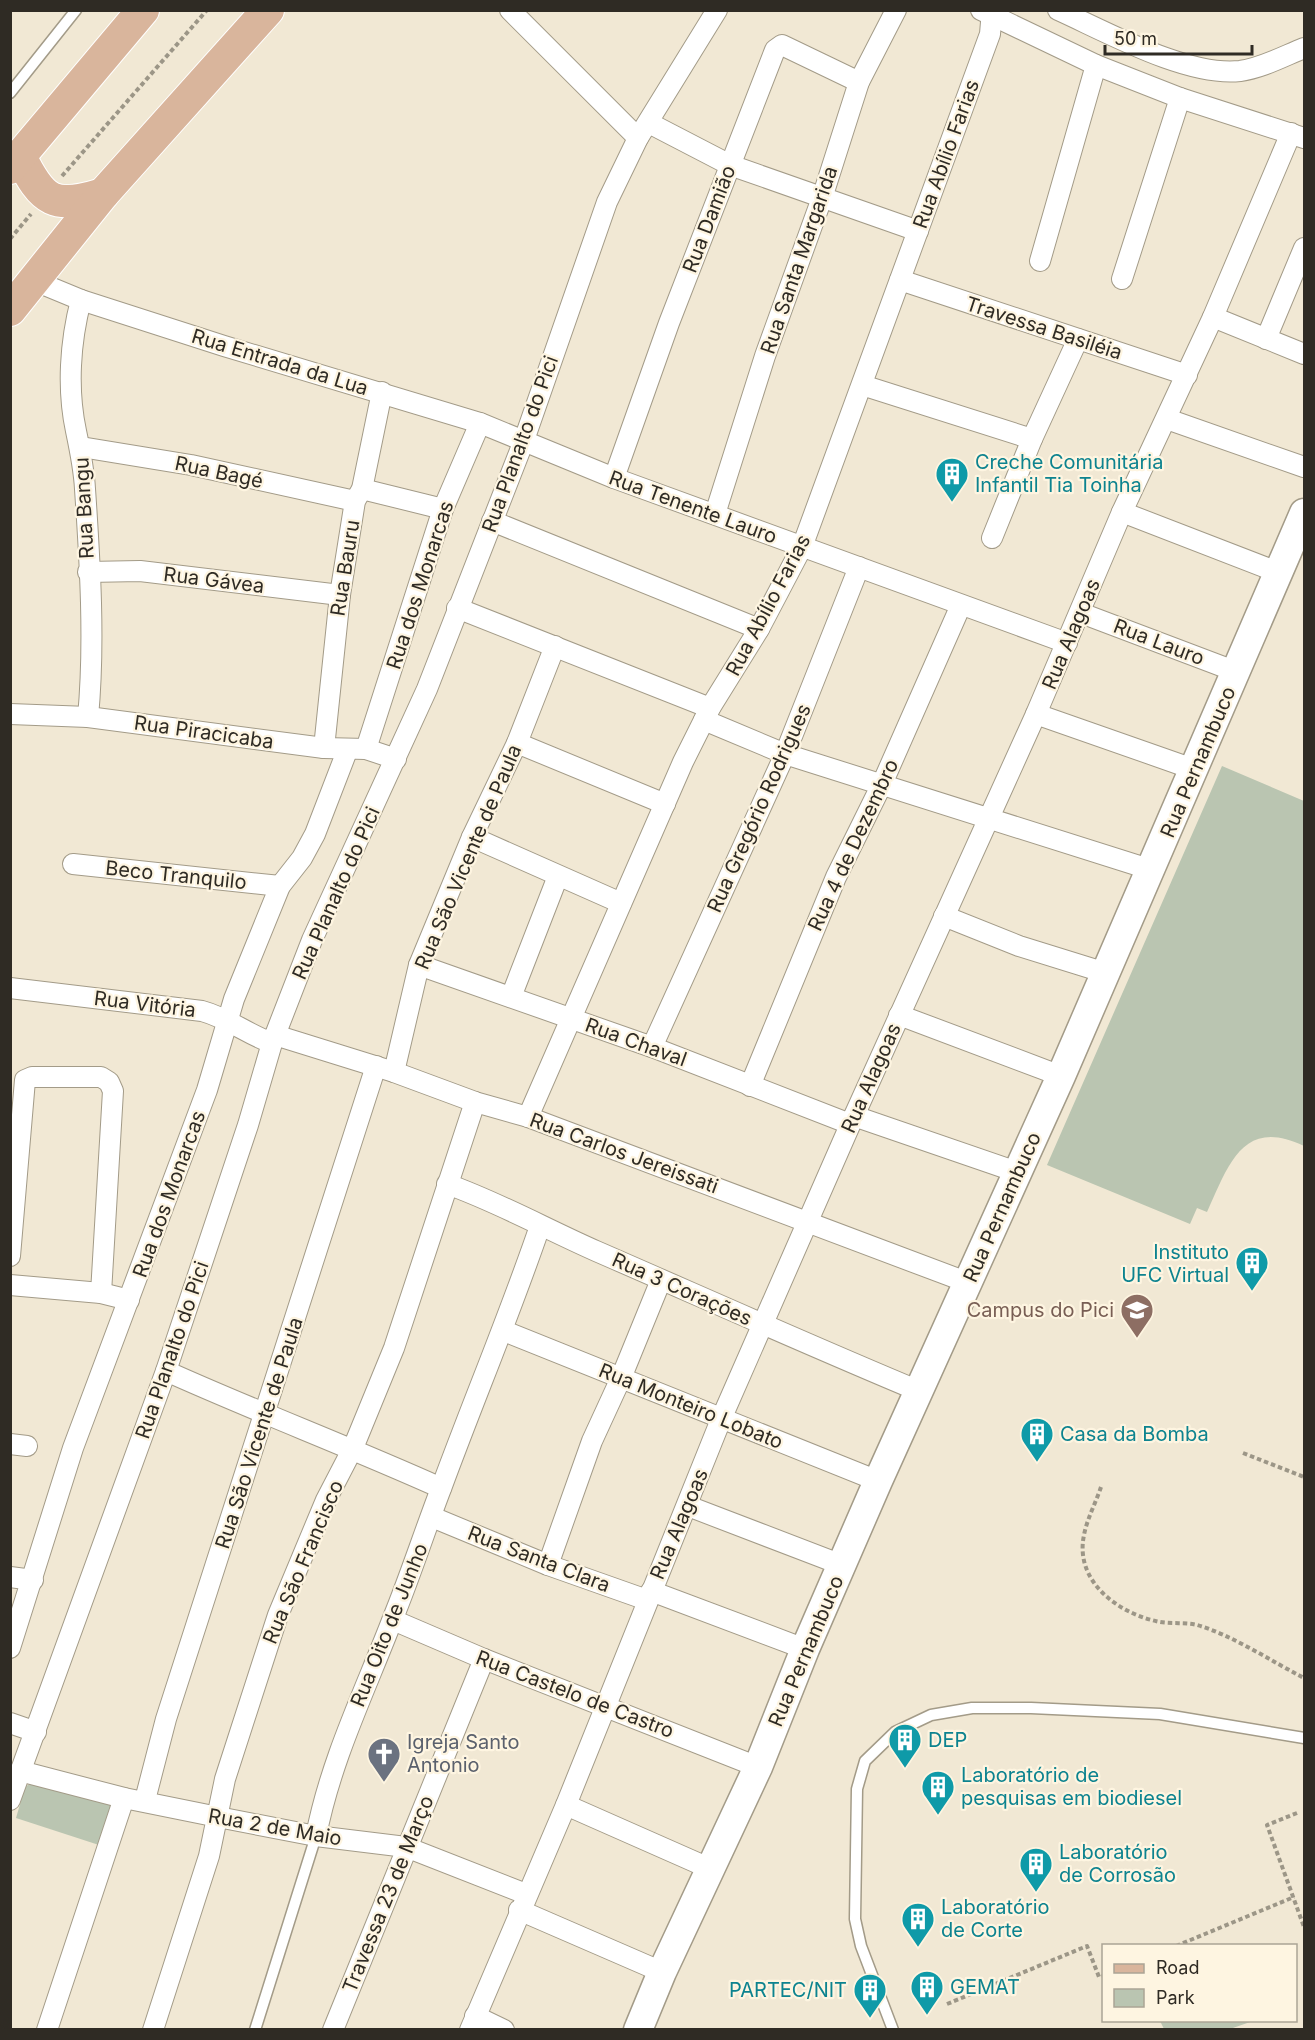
<svg xmlns="http://www.w3.org/2000/svg" width="1315" height="2040" viewBox="0 0 1315 2040" font-family="Inter,sans-serif">
<style>
.green{fill:#bac5b1}
.lines{fill:none;stroke-linecap:round;stroke-linejoin:round}
.lane-casing{stroke:#a39b88;stroke-width:13}
.street-casing{stroke:#a39b88;stroke-width:22}
.secondary-casing{stroke:#a39b88;stroke-width:31}
.primary-casing{stroke:#fff;stroke-width:34}
.path{stroke:#9c9687;stroke-width:4;stroke-dasharray:4.5 3;stroke-linecap:butt}
.lane{stroke:#fff;stroke-width:10}
.street{stroke:#fff;stroke-width:20}
.secondary{stroke:#fff;stroke-width:28}
.primary{stroke:#d9b59c;stroke-width:32}
.labels{text-anchor:middle;dominant-baseline:central;stroke-width:4.5;stroke-linejoin:round;paint-order:stroke}
.street-label{font-size:20px;fill:#2f2b24;stroke:#fef5e1}
.culture-label{font-size:20px;fill:#0d838f;stroke:#fef5e1;text-anchor:start}
.education-label{font-size:20px;fill:#785e54;stroke:#fef5e1;text-anchor:end}
.worship-label{font-size:20px;fill:#5b616d;stroke:#fef5e1;text-anchor:start}
</style>
<rect width="100%" height="100%" fill="#f1e8d4"/>
<g class="green">
<path d="M1222 766 1304 801V1146C1242 1116 1228 1167 1207 1212L1197 1208 1190 1224 1047 1165Z"/>
<path d="M31 1783 111 1802 113 1806 102 1846 16 1818 25 1787Z"/>
<path d="M1160 2021H1253L1230 2029H1164Z"/>
</g>
<g class="lines">
<g class="lane-casing">
<g id="lane">
<path d="M10 93 76 10"/>
<path d="M255 2030 316 1836"/>
<path d="M893 2030 861 1946 855 1919 857 1789 865 1761 895 1732 931 1715 972 1708H1031L1160 1714 1304 1738"/>
</g>
</g>
<g class="street-casing">
<g id="street">
<path d="M510 10 638 138"/>
<path d="M981 10 1096 65 1180 98 1304 138"/>
<path d="M1058 10C1107 32 1187 77 1240 71 1262 68 1284 56 1304 48"/>
<path d="M649 123 730 165 918 231"/>
<path d="M1040 261 1096 65"/>
<path d="M1122 279 1180 98"/>
<path d="M900 280 1187 375"/>
<path d="M35 281 81 300 224 346 480 423 614 478 1067 643"/>
<path d="M81 300C70 342 67 389 76 431 80 450 84 469 85 489 90 562 95 644 88 717"/>
<path d="M1213 317 1304 354"/>
<path d="M1266 339 1304 248"/>
<path d="M862 385 1032 439"/>
<path d="M1167 419 1304 467"/>
<path d="M81 447 191 465 355 501"/>
<path d="M614 478 669 323 775 50 782 45 859 82"/>
<path d="M362 489 443 509"/>
<path d="M1122 512 1280 573"/>
<path d="M715 514 765 356 822 198 859 82 896 10"/>
<path d="M492 521 759 629"/>
<path d="M992 538 1032 439 1078 339"/>
<path d="M88 572 140 571 340 595"/>
<path d="M457 608 710 708"/>
<path d="M1081 613 1237 672"/>
<path d="M10 714 88 717 324 748 366 749 396 759"/>
<path d="M1036 714 1193 769"/>
<path d="M704 720 785 754 1152 870"/>
<path d="M517 743 665 804"/>
<path d="M324 748 340 595 355 501 362 489 382 392"/>
<path d="M366 749 443 509 480 423"/>
<path d="M472 837 621 903"/>
<path d="M73 864 280 886"/>
<path d="M944 916 1019 946 1106 973"/>
<path d="M419 965 652 1047 850 1124"/>
<path d="M10 988 202 1011C228 1018 247 1034 272 1043"/>
<path d="M511 997 558 876"/>
<path d="M899 1015 1061 1076"/>
<path d="M275 1035 394 1072 475 1102 528 1117 969 1283"/>
<path d="M652 1047 785 754 859 567"/>
<path d="M394 1072 419 965 472 837 517 743 555 646"/>
<path d="M750 1086 836 877 882 784 961 605"/>
<path d="M854 1116 1017 1172"/>
<path d="M528 1117 683 762 710 708 759 629 802 547 990 34 992 10"/>
<path d="M447 1184C498 1202 546 1229 596 1251 704 1298 811 1346 919 1391"/>
<path d="M10 1256 25 1080 32 1077H101L109 1082 113 1091 101 1293"/>
<path d="M10 1285 101 1293 129 1300"/>
<path d="M504 1331 878 1481"/>
<path d="M166 1371C257 1412 350 1447 441 1488"/>
<path d="M10 1444 27 1446"/>
<path d="M688 1506 842 1565"/>
<path d="M432 1517 548 1565 647 1600"/>
<path d="M548 1565 592 1441 621 1378 661 1280"/>
<path d="M10 1577 33 1580"/>
<path d="M651 1591 805 1649"/>
<path d="M393 1620 484 1659 758 1767"/>
<path d="M10 1648 73 1448 207 1090 234 999 280 886 302 858 315 834 347 751"/>
<path d="M10 1723 36 1732"/>
<path d="M20 1771 124 1798 218 1817 316 1836 406 1847 526 1894"/>
<path d="M10 1800 166 1371 248 1125 272 1043 312 940 427 689 523 443 607 202 638 138 717 10"/>
<path d="M145 1800 166 1719 376 1066"/>
<path d="M566 1805 711 1869"/>
<path d="M316 1836C331 1759 365 1691 393 1618 411 1574 425 1530 442 1486 474 1399 510 1314 540 1226"/>
<path d="M519 1910 662 1972"/>
<path d="M475 2016 504 2030"/>
<path d="M47 2030 124 1798"/>
<path d="M153 2030 209 1856 225 1779 278 1615 326 1500 353 1448 394 1348 475 1102"/>
<path d="M333 2030 484 1659"/>
<path d="M470 2030 566 1805 722 1417 854 1116 1036 714 1122 512 1213 317 1291 133"/>
</g>
</g>
<g class="secondary-casing">
<path id="secondary" d="M638 2030 662 1972 758 1767 805 1649 878 1481 1061 1076 1304 513"/>
</g>
<g class="primary-casing">
<g id="primary">
<path d="M20 156C43 203 54 209 103 194"/>
<path d="M10 168 143 10"/>
<path d="M10 310 103 194 268 10"/>
</g>
</g>
<g class="path">
<path d="M62 176 207 10"/>
<path d="M10 239 31 214"/>
<path d="M1243 1453 1304 1477"/>
<path d="M1101 1487C1096 1502 1087 1519 1084 1535 1074 1582 1119 1614 1160 1622 1172 1624 1185 1622 1197 1625 1232 1635 1271 1661 1304 1678"/>
<path d="M1297 1813 1267 1825 1304 1927"/>
<path d="M1176 1946 1294 1897"/>
<path d="M947 2004 1087 1946 1099 1977 1104 1976"/>
</g>
<use href="#lane" class="lane"/>
<use href="#street" class="street"/>
<use href="#secondary" class="secondary"/>
<use href="#primary" class="primary"/>
</g>
<defs>
<g id="building-pin" transform="scale(1.725)"><path d="M0 17L-7.5 6A9.5 9.5 0 1 1 7.5 6Z" fill="#0f9aa8" stroke="#fef5e1"/><path d="M-4-6H4V6H1V3H-1V6H-4ZM-2.5-4.3h1.7v1.8h-1.7ZM.8-4.3h1.7v1.8H.8ZM-2.5-1h1.7V.8h-1.7ZM.8-1h1.7V.8H.8Z" fill="#fff"/></g>
<g id="university-pin" transform="scale(1.725)"><path d="M0 17L-7.5 6A9.5 9.5 0 1 1 7.5 6Z" fill="#8d6e63" stroke="#fef5e1"/><path d="M0-5L7-2L0 1L-7-2ZM-4 1L0 2.5L4 1V4Q0 6-4 4Z" fill="#fff"/></g>
<g id="church-pin" transform="scale(1.725)"><path d="M0 17L-7.5 6A9.5 9.5 0 1 1 7.5 6Z" fill="#6b7280" stroke="#fef5e1"/><path d="M-1.2-6h2.4v3.5h3.3v2.4h-3.3V6h-2.4V-.1h-3.3v-2.4h3.3Z" fill="#fff"/></g>
</defs>
<g fill-rule="evenodd">
<use href="#building-pin" x="952" y="474"/>
<use href="#building-pin" x="1252" y="1263"/>
<use href="#university-pin" x="1137" y="1310"/>
<use href="#building-pin" x="1037" y="1434"/>
<use href="#building-pin" x="905" y="1740"/>
<use href="#church-pin" x="384" y="1754"/>
<use href="#building-pin" x="938" y="1787"/>
<use href="#building-pin" x="1036" y="1864"/>
<use href="#building-pin" x="918" y="1919"/>
<use href="#building-pin" x="927" y="1987"/>
<use href="#building-pin" x="870" y="1990"/>
</g>
<g class="labels">
<g class="street-label">
<text transform="translate(946 154) rotate(-70)">Rua Abílio Farias</text>
<text transform="translate(709 219) rotate(-69)">Rua Damião</text>
<text transform="translate(799 260) rotate(-71)">Rua Santa Margarida</text>
<text transform="translate(1044 328) rotate(18)">Travessa Basiléia</text>
<text transform="translate(280 362) rotate(17)">Rua Entrada da Lua</text>
<text transform="translate(520 444) rotate(-70)">Rua Planalto do Pici</text>
<text transform="translate(219 472) rotate(12)">Rua Bagé</text>
<text transform="translate(693 507) rotate(20)">Rua Tenente Lauro</text>
<text transform="translate(84 508) rotate(-93)">Rua Bangu</text>
<text transform="translate(345 568) rotate(-81)">Rua Bauru</text>
<text transform="translate(214 580) rotate(7)">Rua Gávea</text>
<text transform="translate(420 585) rotate(-72)">Rua dos Monarcas</text>
<text transform="translate(768 605) rotate(-62)">Rua Abílio Farias</text>
<text transform="translate(1071 634) rotate(-67)">Rua Alagoas</text>
<text transform="translate(1159 642) rotate(21)">Rua Lauro</text>
<text transform="translate(204 732) rotate(8)">Rua Piracicaba</text>
<text transform="translate(1198 762) rotate(-67)">Rua Pernambuco</text>
<text transform="translate(759 808) rotate(-66)">Rua Gregório Rodrigues</text>
<text transform="translate(853 845) rotate(-65)">Rua 4 de Dezembro</text>
<text transform="translate(468 857) rotate(-67)">Rua São Vicente de Paula</text>
<text transform="translate(176 875) rotate(6)">Beco Tranquilo</text>
<text transform="translate(336 893) rotate(-66)">Rua Planalto do Pici</text>
<text transform="translate(145 1004) rotate(7)">Rua Vitória</text>
<text transform="translate(636 1042) rotate(20)">Rua Chaval</text>
<text transform="translate(871 1078) rotate(-66)">Rua Alagoas</text>
<text transform="translate(624 1153) rotate(20)">Rua Carlos Jereissati</text>
<text transform="translate(169 1194) rotate(-70)">Rua dos Monarcas</text>
<text transform="translate(1002 1207) rotate(-66)">Rua Pernambuco</text>
<text transform="translate(682 1289) rotate(24)">Rua 3 Corações</text>
<text transform="translate(172 1350) rotate(-71)">Rua Planalto do Pici</text>
<text transform="translate(691 1406) rotate(22)">Rua Monteiro Lobato</text>
<text transform="translate(259 1433) rotate(-72)">Rua São Vicente de Paula</text>
<text transform="translate(679 1524) rotate(-67)">Rua Alagoas</text>
<text transform="translate(539 1559) rotate(21)">Rua Santa Clara</text>
<text transform="translate(303 1562) rotate(-67)">Rua São Francisco</text>
<text transform="translate(389 1625) rotate(-68)">Rua Oito de Junho</text>
<text transform="translate(806 1651) rotate(-67)">Rua Pernambuco</text>
<text transform="translate(575 1694) rotate(21)">Rua Castelo de Castro</text>
<text transform="translate(275 1827) rotate(10)">Rua 2 de Maio</text>
<text transform="translate(388 1894) rotate(-68)">Travessa 23 de Março</text>
</g>
<g class="culture-label">
<text x="975" y="462">Creche Comunitária<tspan x="975" dy="23">Infantil Tia Toinha</tspan></text>
<text x="1229" y="1252" text-anchor="end">Instituto<tspan x="1229" dy="23">UFC Virtual</tspan></text>
<text x="1060" y="1434">Casa da Bomba</text>
<text x="928" y="1740">DEP</text>
<text x="961" y="1775">Laboratório de<tspan x="961" dy="23">pesquisas em biodiesel</tspan></text>
<text x="1059" y="1852">Laboratório<tspan x="1059" dy="23">de Corrosão</tspan></text>
<text x="941" y="1907">Laboratório<tspan x="941" dy="23">de Corte</tspan></text>
<text x="950" y="1987">GEMAT</text>
<text x="847" y="1990" text-anchor="end">PARTEC/NIT</text>
</g>
<g class="education-label">
<text x="1114" y="1310">Campus do Pici</text>
</g>
<g class="worship-label">
<text x="407" y="1742">Igreja Santo<tspan x="407" dy="23">Antonio</tspan></text>
</g>
</g>
<rect width="1315" height="2040" fill="none" stroke="#2f2b24" stroke-width="24"/>
<rect x="1102" y="1944" width="195" height="78" fill="#fef5e1" stroke="#aba495" stroke-width="1.5"/>
<rect x="1114" y="1964" width="30" height="9" fill="#d9b59c" stroke="#aba495" stroke-width="1.5"/>
<text x="1156" y="1974" font-size="18" fill="#2f2b24">Road</text>
<rect x="1114" y="1989" width="30" height="18" fill="#bac5b1" stroke="#aba495" stroke-width="1.5"/>
<text x="1156" y="2004" font-size="18" fill="#2f2b24">Park</text>
<path d="M1105 45v9h147v-9" fill="none" stroke="#2f2b24" stroke-width="3"/>
<text x="1114" y="45" font-size="18" fill="#2f2b24" stroke="#fef5e1" stroke-width="4.5" paint-order="stroke">50 m</text>
</svg>
